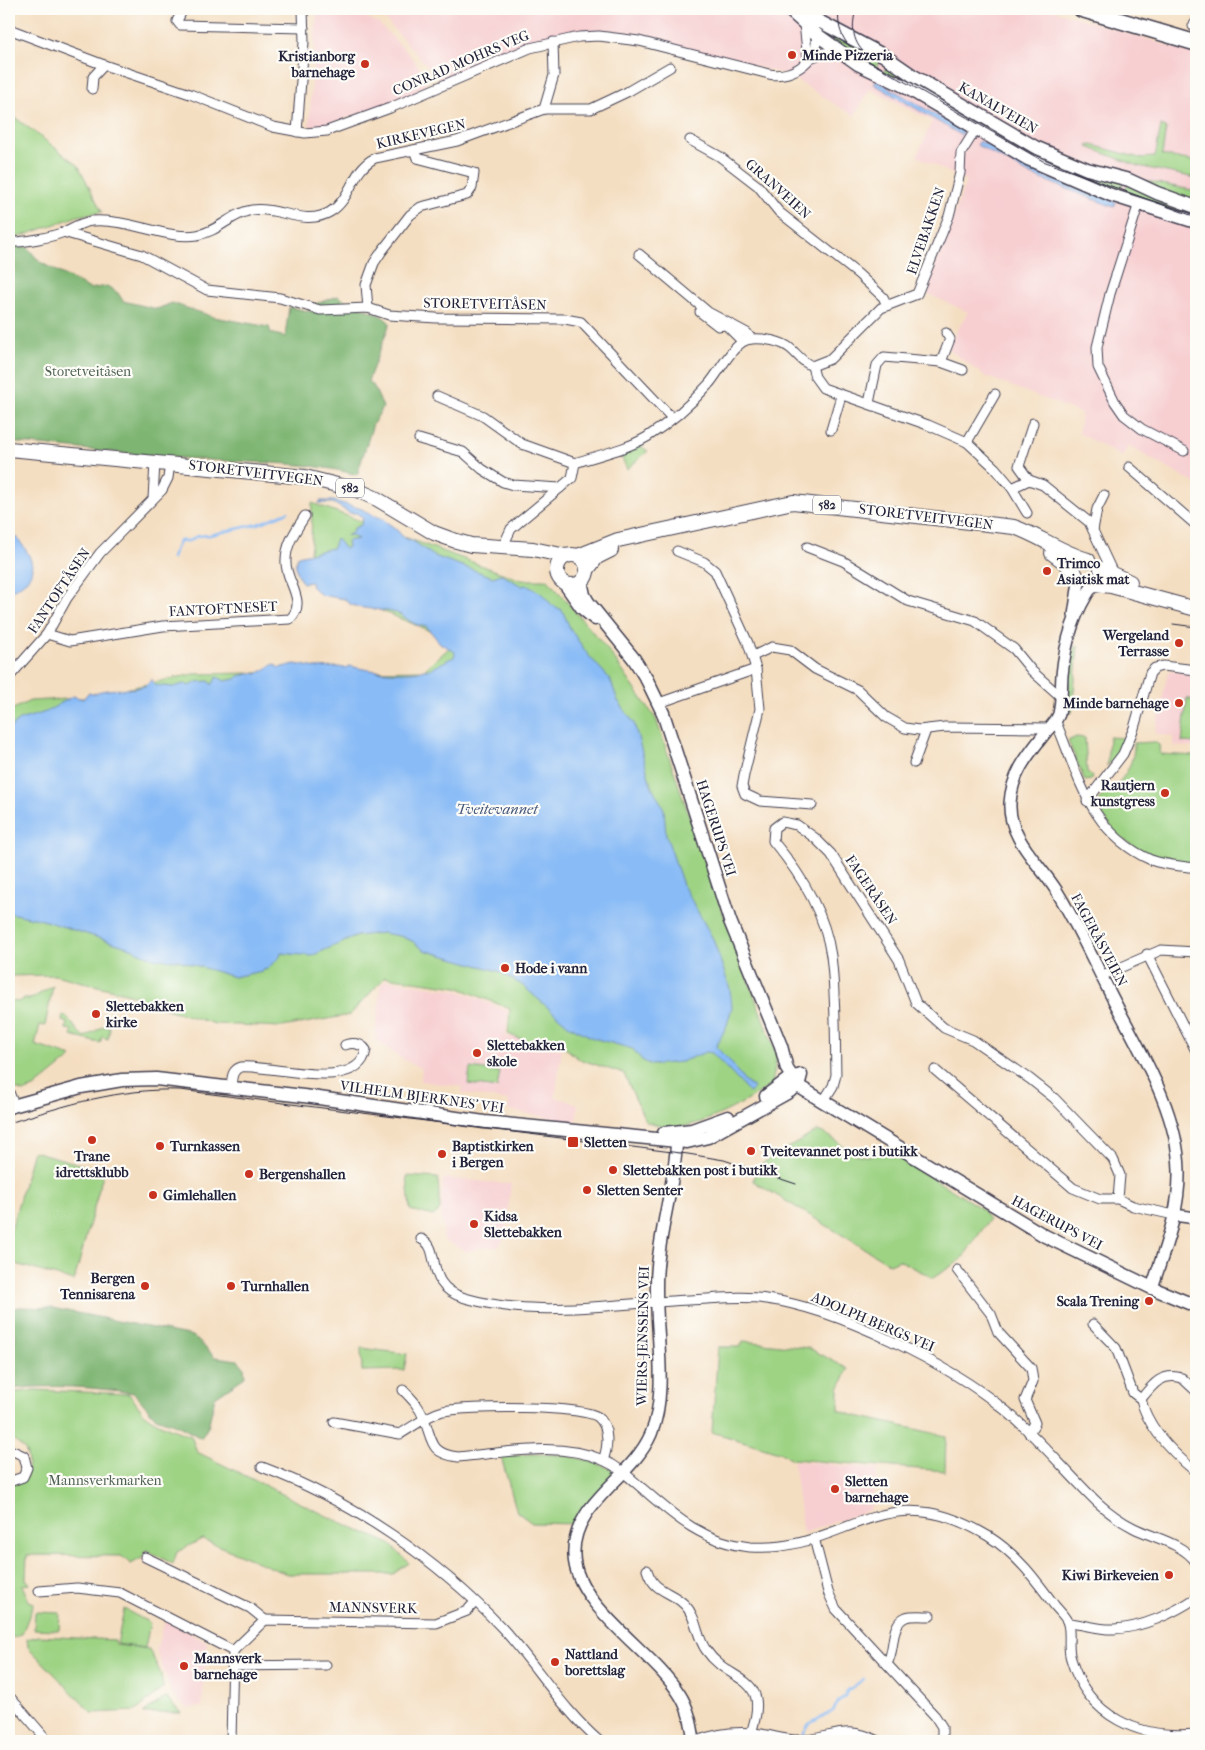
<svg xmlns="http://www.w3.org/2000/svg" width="1205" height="1750" viewBox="0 0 1205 1750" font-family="'IM FELL French Canon',serif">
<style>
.built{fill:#f7cfd1}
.green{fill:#9ed384;stroke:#607a60}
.forest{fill:#7eb572;stroke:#506c56}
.water{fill:#89bbf6;stroke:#566e98}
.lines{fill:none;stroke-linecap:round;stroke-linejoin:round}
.stream{stroke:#89bbf6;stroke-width:2.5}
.minor-casing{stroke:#423e4f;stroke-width:11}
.tertiary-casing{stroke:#423e4f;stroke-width:14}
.secondary-casing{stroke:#423e4f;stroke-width:15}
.primary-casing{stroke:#423e4f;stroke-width:16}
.trunk-casing{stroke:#423e4f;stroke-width:18}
.minor{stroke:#fff;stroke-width:9}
.tertiary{stroke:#fff;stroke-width:11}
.secondary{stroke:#fff;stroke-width:12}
.primary{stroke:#fff;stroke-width:14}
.trunk{stroke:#fff;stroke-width:15}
.tram{stroke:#22223b;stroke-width:1}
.poi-dot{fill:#c8321e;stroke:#fdfcf7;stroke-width:2}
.labels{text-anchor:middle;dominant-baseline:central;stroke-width:4.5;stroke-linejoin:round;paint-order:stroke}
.shield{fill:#fdfcf7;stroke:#646373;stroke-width:1}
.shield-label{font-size:12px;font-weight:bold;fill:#22223b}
.poi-label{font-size:14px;font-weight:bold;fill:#22223b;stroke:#fdfcf7;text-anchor:start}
.street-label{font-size:14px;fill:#22223b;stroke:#fdfcf7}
.park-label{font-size:14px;fill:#4d6055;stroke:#fdfcf7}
.water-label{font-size:15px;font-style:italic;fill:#46587c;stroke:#fdfcf7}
</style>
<rect width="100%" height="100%" fill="#fdfcf7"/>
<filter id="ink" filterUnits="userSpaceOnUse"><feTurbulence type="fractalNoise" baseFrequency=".02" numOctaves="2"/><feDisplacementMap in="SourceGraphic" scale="10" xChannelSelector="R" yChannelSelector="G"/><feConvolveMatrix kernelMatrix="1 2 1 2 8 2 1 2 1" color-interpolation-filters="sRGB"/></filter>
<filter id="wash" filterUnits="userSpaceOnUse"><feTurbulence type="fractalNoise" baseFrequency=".0096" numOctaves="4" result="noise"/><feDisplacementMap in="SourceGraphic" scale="20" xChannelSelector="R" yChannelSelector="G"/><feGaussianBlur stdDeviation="1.12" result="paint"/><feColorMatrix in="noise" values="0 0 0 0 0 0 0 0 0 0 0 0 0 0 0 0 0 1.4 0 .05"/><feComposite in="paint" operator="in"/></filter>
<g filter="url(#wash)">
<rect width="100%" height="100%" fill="#f4dec1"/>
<g class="built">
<path d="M317 9H348L378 23 408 53 425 75 426 86 406 99 319 127 309 126Z"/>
<path d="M386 9H1049L1196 54V484L1128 446 1122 457 1079 433 1081 413 985 376 947 348 968 312 926 293 966 181 917 156 932 121 870 89 854 116 788 75 647 38 624 35 570 31 528 42 441 81 383 17Z"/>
<path d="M1168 671 1196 673V748L1173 746V737L1155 733Z"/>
<path d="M386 980 459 991 508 1011 506 1036 518 1038 527 1044 562 1049 555 1097 578 1104 576 1123 508 1110 509 1101 462 1093 463 1087 421 1081 422 1069 399 1057 375 1039 381 985Z"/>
<path d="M443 1178 511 1184 505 1237 498 1247 478 1248 468 1252 444 1240 441 1210Z"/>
<path d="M793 1461 878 1469 870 1510 803 1533Z"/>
<path d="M165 1620 207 1642 202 1707 187 1708 173 1696 156 1650Z"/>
</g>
<g class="green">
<path d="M816 23 880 60 876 68 819 34Z"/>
<path d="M889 62 1016 140 1124 180 1118 196 1070 175 882 75Z"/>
<path d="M9 113 78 165 102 212 78 216 16 238 9 237Z"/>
<path d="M1161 126 1166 128 1162 155 1193 161 1196 166V178L1138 166 1088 147V144L1092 145 1140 158 1155 157Z"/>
<path d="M1133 178 1196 191V205Z"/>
<path d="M1128 182 1196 209V219L1123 197Z"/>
<path d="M639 445 648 451 627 469 619 452Z"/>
<path d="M312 503 521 580H548L608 650 656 719 718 900 777 1056 772 1085C747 1101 707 1125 677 1127 667 1127 656 1124 646 1122L624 1074 579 1059 563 1046 528 1042 508 1034 510 1009 457 987 385 977 350 1015 282 1027 215 1024 157 1006 133 995 55 975 9 976V711L30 701 84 698 193 674 424 670 456 642 303 578 311 547Z"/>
<path d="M1078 646 1072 713 1067 709 1071 655 1075 647Z"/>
<path d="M1187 698 1196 702V743L1182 742Z"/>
<path d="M1076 737 1085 738 1087 772 1092 777 1091 780 1085 781 1068 741Z"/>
<path d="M1109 737 1124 738 1120 750 1107 766Z"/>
<path d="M1155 742 1159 745 1160 754 1196 756V863C1160 860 1124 850 1104 817 1101 812 1096 806 1099 800 1102 794 1109 791 1114 787 1126 777 1135 759 1134 743Z"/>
<path d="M53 986 45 1026 40 1025 35 1045 72 1057 34 1088 23 1092 12 1087 9 1079V1000L18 1002 24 999H31Z"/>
<path d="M63 1015C72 1020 76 1032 85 1037L104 1026 110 1027 108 1039 102 1037 100 1043 71 1036 72 1030 66 1029 67 1023 62 1021Z"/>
<path d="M470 1068 500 1072 497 1088 468 1084Z"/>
<path d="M817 1131C844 1138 854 1171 885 1148L982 1209 989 1220 961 1260 933 1278 899 1260 890 1264 753 1181 756 1167Z"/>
<path d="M33 1151 104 1171 74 1281 9 1262V1237Z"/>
<path d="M407 1176 438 1178 440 1210 433 1216 410 1210Z"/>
<path d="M743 1341 809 1348 848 1369 839 1389V1410L852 1415 946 1436 945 1471 792 1459 779 1452 712 1432 718 1347H740Z"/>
<path d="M361 1348 407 1354 404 1370 362 1371Z"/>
<path d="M35 1390 129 1394C135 1401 140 1410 147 1416 155 1423 181 1433 191 1436L197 1452 329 1517 390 1544 409 1563 393 1574H287L202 1539 177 1552 173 1564 146 1550 142 1558 131 1564 121 1556 27 1555 26 1579 30 1584 22 1585 29 1601 34 1603 22 1634 13 1638 9 1631V1485L26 1478C27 1470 30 1455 24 1449 18 1443 12 1441 9 1434V1393Z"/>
<path d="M529 1454C567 1454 585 1457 620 1473L577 1524 532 1523 517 1512 501 1457Z"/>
<path d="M124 1609 150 1623 145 1648 117 1644Z"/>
<path d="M35 1612 60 1613 59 1630 34 1629Z"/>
<path d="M39 1636 115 1640 116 1645 149 1649 161 1674 163 1688 136 1711 92 1713 28 1647 27 1639Z"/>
<path d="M166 1697 181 1713H143Z"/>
</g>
<g class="forest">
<path d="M9 246 27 247 40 262 90 289 107 286 118 293 123 301 157 309 172 303 214 317 269 327 271 333 285 337 289 307 313 312 312 305 338 296C354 309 376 308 390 323L368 381 373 385 383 407 373 424 357 475C315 462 255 463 210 460 143 456 76 448 9 442Z"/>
<path d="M19 1307 52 1308 193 1336 215 1357 238 1360 244 1367 245 1377 215 1397 208 1427 201 1438 177 1425 156 1418 134 1393C93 1387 50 1384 9 1389V1360L12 1354 16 1334 9 1327V1309Z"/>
</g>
<g class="water">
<path d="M876 80 963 131 961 135 874 84Z"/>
<path d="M980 141 1046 177 1116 202 1114 207 1031 175 977 145Z"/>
<path d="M320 501H334L362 509 371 515 381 518 396 529 404 538 413 541 434 556 493 577 501 574 522 586 526 585 541 593 552 605 562 610 571 630 588 655 610 679 618 701 634 723 651 785 664 809 666 835 683 885 713 939 730 989 732 1007 727 1025 716 1047 730 1061 744 1081 754 1088 750 1093 712 1053 706 1052 681 1062 651 1065 642 1060 633 1049 593 1038 568 1025 522 985 498 971 424 950 412 941 400 936 382 933 357 936 311 956 281 953 280 957 266 970 263 969 262 971 234 977 178 960 157 959 137 952 134 949 39 919 9 913V729L19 720 46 712 73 696 83 699 88 693 93 694C109 686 127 692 144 686 148 685 149 681 152 679L154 685 173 687 184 684 190 686 197 682 209 681 212 685 217 677 225 681 236 679 239 676 253 673 257 674 274 664 279 668 295 664 317 668 338 667 345 668 350 666C372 672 407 675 430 669 439 666 445 660 454 657L455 652 440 643 426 626C416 627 409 620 401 615 386 607 352 612 345 599L321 595 311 586 312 582 303 583C296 576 293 564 298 556L333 548 336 538 345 549 348 547 347 541 358 539 351 535 346 536 352 533 354 528 361 525 363 519 357 513H350L333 503H319Z"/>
<path d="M9 530C31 552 47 576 9 591Z"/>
</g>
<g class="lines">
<g class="stream">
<path d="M172 558 179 541H189L197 536 210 535 258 524 288 512"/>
<path d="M802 1736 809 1724 833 1711 839 1701 845 1696 847 1691 864 1679"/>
</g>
</g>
</g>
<g filter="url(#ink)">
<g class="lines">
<g class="minor-casing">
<g id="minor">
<path d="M183 9 177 21 180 25 304 28"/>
<path d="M804 24 808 59"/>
<path d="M1193 26 1196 22"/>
<path d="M9 29 104 65 190 94 273 127 305 133 327 131 390 108 530 48 579 37 599 36 639 41 769 74C793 79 823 58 815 30"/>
<path d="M808 59 823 53 839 52"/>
<path d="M92 89 93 77 104 65"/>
<path d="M544 109H591L627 92 670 67"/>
<path d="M297 132 304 42 303 9"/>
<path d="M690 140 719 156 758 186 779 212 858 274 883 297 887 305"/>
<path d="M1139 203 1110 294 1097 347 1098 367 1115 402 1124 415 1142 429 1184 451"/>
<path d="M63 232 142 255 207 290 280 298 320 310 368 308 389 315 436 318 565 319 581 322 671 417"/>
<path d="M9 242C22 243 52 237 64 232 74 227 82 222 92 221 128 218 167 240 197 235 218 232 232 213 252 210 278 206 305 227 330 212 352 199 351 170 375 158L457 141 544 109 554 75 553 42"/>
<path d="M639 254 708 312 747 333 751 339"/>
<path d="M368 308 366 285 374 263 382 251 410 215 421 207 467 195 472 188 474 173 417 158 414 150"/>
<path d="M700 312 718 326 729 324"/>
<path d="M727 326 742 341"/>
<path d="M941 362 950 339 946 333"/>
<path d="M812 366 815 377 823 388 928 425 967 442 995 468 1012 488 1027 513"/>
<path d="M437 396 483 416 522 444 575 463"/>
<path d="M869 403 877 365 884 357 941 362 963 370"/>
<path d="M1033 423 1019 466 1029 480 1043 485 1089 522 1111 569"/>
<path d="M831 430 841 396"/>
<path d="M419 439 463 452 482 469 503 482 513 485 560 488"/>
<path d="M967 442 995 394"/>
<path d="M1129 467 1196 525"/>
<path d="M1012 488 1029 480"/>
<path d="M153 499 155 462"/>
<path d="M1093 530 1097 509 1104 495"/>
<path d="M505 542 511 529 519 522 572 478 575 463C598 455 625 450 647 437 669 423 691 404 708 385 720 372 734 340 751 339 764 338 782 341 791 349 799 356 802 362 812 366L830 359 881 308 917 294 949 216 960 173 961 153 976 129"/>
<path d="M807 547 843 561 908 601 975 621 1014 649 1032 671 1061 697"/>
<path d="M677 551 704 562 715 571 748 643 756 669 760 709 744 775 742 786 745 794 760 801 812 805"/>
<path d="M47 634 70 641 163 626 290 619C308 602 286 582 286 563 285 545 296 530 305 516"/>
<path d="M753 656 772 647 790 650 815 669 858 690 886 717 905 728 919 730 945 727 1049 728"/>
<path d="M9 677 47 634 67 598 100 553 162 490 168 478 170 463"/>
<path d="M659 703 756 669"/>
<path d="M1056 722C1079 777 1090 833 1151 860 1164 865 1182 866 1196 868"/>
<path d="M914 763 926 730"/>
<path d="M1087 801 1123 754 1134 728 1150 673 1155 668 1163 666 1196 670"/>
<path d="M1147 954 1196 1051"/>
<path d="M1101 976 1161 950 1196 952"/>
<path d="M935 1070 1073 1188 1100 1199H1118L1133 1206 1174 1215"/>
<path d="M231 1088C232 1079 231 1070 241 1067 269 1064 359 1094 366 1050 361 1043 352 1042 345 1045"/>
<path d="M9 1092 14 1105"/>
<path d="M823 1102 833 1086 836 1075C835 1036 836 995 831 956 825 914 800 873 773 841L774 828 782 822 797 825 815 838 831 854 899 960 916 1003 944 1028 973 1040 1030 1079 1054 1098 1113 1159 1120 1175 1118 1199"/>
<path d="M421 1239C443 1247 422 1286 465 1298 539 1319 615 1303 689 1300 715 1299 741 1295 766 1299 837 1308 949 1364 1005 1410 1038 1437 1066 1472 1097 1502 1108 1512 1120 1521 1134 1528 1154 1538 1182 1543 1196 1562"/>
<path d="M957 1270 991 1314 998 1332 1031 1368 1033 1381 1025 1400 1035 1423 1029 1433"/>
<path d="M1093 1324 1116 1348 1133 1393 1141 1399"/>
<path d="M403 1390C412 1399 420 1407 424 1419 433 1441 429 1453 458 1457 505 1453 558 1441 603 1460 619 1467 630 1478 643 1489 675 1517 705 1543 750 1547 847 1553 882 1472 988 1536 1017 1554 1036 1580 1055 1606 1059 1611 1067 1618 1068 1624 1071 1635 1067 1648 1071 1659 1088 1718 1140 1739 1196 1734"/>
<path d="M1196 1391 1182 1378C1162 1372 1153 1384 1141 1399 1147 1428 1174 1454 1196 1472"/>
<path d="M334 1422 400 1434C414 1426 427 1415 443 1411 466 1406 582 1405 598 1417 610 1427 608 1448 603 1460"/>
<path d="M262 1467C352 1501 437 1559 503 1629 536 1665 562 1709 599 1741"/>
<path d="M9 1482 23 1477 27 1468 24 1456 13 1451"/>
<path d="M814 1538 828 1592 836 1609 935 1716 942 1727V1741"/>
<path d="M145 1557 250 1608 265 1620"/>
<path d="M647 1570C654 1593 670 1590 685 1605 697 1617 696 1636 706 1650 730 1685 772 1673 751 1733"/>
<path d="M39 1591 77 1588 120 1593 233 1651 231 1741"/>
<path d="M1068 1623C1084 1624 1099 1630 1114 1629 1142 1628 1174 1613 1196 1598"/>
<path d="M233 1651 265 1620 436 1623 467 1611 475 1602"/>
<path d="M887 1663C896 1651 889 1624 906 1617 912 1615 923 1616 930 1616"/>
<path d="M232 1666 326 1665"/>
<path d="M9 1696 48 1741"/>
<path d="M697 1741C717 1733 740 1731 761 1734 774 1736 786 1740 799 1740 831 1740 844 1723 878 1741"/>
</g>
</g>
<g class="tertiary-casing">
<g id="tertiary">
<path d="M1093 585C1074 612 1065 643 1062 675 1061 688 1062 702 1059 714 1056 722 1051 726 1046 732 1028 755 1012 773 1010 803 1008 838 1039 863 1056 890 1076 922 1091 956 1108 989 1136 1045 1178 1108 1179 1171 1180 1211 1164 1250 1152 1288"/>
<path d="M1074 615 1079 582"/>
<path d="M677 1134C676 1180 660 1226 657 1272 653 1322 670 1389 651 1434 631 1480 571 1503 574 1556 576 1607 653 1651 680 1695 689 1709 692 1725 694 1741"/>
<path d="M1174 1215 1196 1218"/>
</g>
</g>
<g class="secondary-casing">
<g id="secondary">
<path d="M788 9 816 34 858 64 902 85 1028 159 1111 195 1196 222"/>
<path d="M796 9 883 55 912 75 1035 147 1087 169 1129 180 1157 193 1196 207"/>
<path d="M581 581 584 595 588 602 634 659 647 680 663 713 730 921 781 1046 787 1069 798 1086 1045 1236 1152 1288 1196 1306"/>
<path d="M565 584 582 608 595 619"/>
<path d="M766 1096 791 1077 799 1076"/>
<path d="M9 1107 81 1087 122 1080 156 1079 312 1097 484 1122 687 1142 708 1137 787 1093 798 1086 801 1075"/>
<path d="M664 1133 692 1130 728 1117"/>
</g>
</g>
<g class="primary-casing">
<g id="primary">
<path d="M9 449 305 477 357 490 377 499 434 533 453 540 471 545 533 549 566 556"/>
<path d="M1052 553 1067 564 1076 575"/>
<circle cx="572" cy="570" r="15"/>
<path d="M578 556 618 540 793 502 1014 527C1040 536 1062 553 1088 560"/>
<path d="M1101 569 1130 582"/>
<path d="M587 570 597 557 611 550"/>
<path d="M1096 584 1111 586 1196 609"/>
</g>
</g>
<g class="trunk-casing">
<path id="trunk" d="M1081 9 1196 43"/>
</g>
<use href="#minor" class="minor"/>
<use href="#tertiary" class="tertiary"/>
<use href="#secondary" class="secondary"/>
<use href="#primary" class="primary"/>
<use href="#trunk" class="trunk"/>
<g class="tram">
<path d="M839 9C836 32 846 47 865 59L1043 161 1196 217"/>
<path d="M856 9C851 28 852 43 868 56"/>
<path d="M1173 624 1196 627"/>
<path d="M9 1123C66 1105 120 1088 180 1090L688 1154 724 1160 796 1184"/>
</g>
</g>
</g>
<g class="poi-dot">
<circle cx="792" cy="55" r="5"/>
<circle cx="365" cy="64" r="5"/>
<circle cx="1047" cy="571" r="5"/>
<circle cx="1179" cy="643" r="5"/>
<circle cx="1179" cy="703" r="5"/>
<circle cx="1165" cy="793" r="5"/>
<circle cx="505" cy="968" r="5"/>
<circle cx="96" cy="1014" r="5"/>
<circle cx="477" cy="1053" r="5"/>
<circle cx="92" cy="1140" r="5"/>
<rect x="567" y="1136" width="12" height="12" rx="2.5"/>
<circle cx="160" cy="1146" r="5"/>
<circle cx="751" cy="1151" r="5"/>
<circle cx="442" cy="1154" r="5"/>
<circle cx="613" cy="1170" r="5"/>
<circle cx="249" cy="1174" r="5"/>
<circle cx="587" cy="1190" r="5"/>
<circle cx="153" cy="1195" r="5"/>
<circle cx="474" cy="1224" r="5"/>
<circle cx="145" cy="1286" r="5"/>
<circle cx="231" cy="1286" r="5"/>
<circle cx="1149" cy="1301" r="5"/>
<circle cx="835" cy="1489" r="5"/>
<circle cx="1169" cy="1575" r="5"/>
<circle cx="555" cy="1662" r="5"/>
<circle cx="184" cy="1666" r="5"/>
</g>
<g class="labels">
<g class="shield">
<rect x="336" y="478.5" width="28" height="19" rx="4"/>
<rect x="813" y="495.5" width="28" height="19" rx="4"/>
</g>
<g class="shield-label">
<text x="350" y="488">582</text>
<text x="827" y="505">582</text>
</g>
<g class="poi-label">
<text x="802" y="55">Minde Pizzeria</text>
<text x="355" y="56" text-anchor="end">Kristianborg<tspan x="355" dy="16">barnehage</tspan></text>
<text x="1057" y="563">Trimco<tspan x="1057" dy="16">Asiatisk mat</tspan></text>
<text x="1169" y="635" text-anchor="end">Wergeland<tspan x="1169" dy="16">Terrasse</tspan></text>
<text x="1169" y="703" text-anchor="end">Minde barnehage</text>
<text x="1155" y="785" text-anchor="end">Rautjern<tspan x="1155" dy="16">kunstgress</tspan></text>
<text x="515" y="968">Hode i vann</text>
<text x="106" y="1006">Slettebakken<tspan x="106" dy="16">kirke</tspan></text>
<text x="487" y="1045">Slettebakken<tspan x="487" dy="16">skole</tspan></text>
<text x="584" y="1142">Sletten</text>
<text x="170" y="1146">Turnkassen</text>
<text x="452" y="1146">Baptistkirken<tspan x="452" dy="16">i Bergen</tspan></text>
<text x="761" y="1151">Tveitevannet post i butikk</text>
<text x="92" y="1156" text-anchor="middle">Trane<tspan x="92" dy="16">idrettsklubb</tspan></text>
<text x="623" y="1170">Slettebakken post i butikk</text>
<text x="259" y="1174">Bergenshallen</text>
<text x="597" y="1190">Sletten Senter</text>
<text x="163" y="1195">Gimlehallen</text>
<text x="484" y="1216">Kidsa<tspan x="484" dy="16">Slettebakken</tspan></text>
<text x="135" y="1278" text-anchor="end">Bergen<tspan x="135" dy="16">Tennisarena</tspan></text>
<text x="241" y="1286">Turnhallen</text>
<text x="1139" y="1301" text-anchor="end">Scala Trening</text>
<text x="845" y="1481">Sletten<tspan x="845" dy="16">barnehage</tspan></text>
<text x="1159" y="1575" text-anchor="end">Kiwi Birkeveien</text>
<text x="565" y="1654">Nattland<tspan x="565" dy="16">borettslag</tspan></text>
<text x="194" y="1658">Mannsverk<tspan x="194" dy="16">barnehage</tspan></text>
</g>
<g class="street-label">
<text transform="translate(461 63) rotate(-23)">CONRAD MOHRS VEG</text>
<text transform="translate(998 108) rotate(30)">KANALVEIEN</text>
<text transform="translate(421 134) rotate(-13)">KIRKEVEGEN</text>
<text transform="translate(778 189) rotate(42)">GRANVEIEN</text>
<text transform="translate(926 231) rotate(-71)">ELVEBAKKEN</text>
<text transform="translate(485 304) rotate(1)">STORETVEITÅSEN</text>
<text transform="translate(256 473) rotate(7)">STORETVEITVEGEN</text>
<text transform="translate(926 517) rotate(7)">STORETVEITVEGEN</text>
<text transform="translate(59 591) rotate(-56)">FANTOFTÅSEN</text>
<text transform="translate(223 609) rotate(-3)">FANTOFTNESET</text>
<text transform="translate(716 828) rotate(72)">HAGERUPS VEI</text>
<text transform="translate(871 890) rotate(56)">FAGERÅSEN</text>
<text transform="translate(1099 940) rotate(62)">FAGERÅSVEIEN</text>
<text transform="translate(422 1097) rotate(8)">VILHELM BJERKNES' VEI</text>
<text transform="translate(1057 1223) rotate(28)">HAGERUPS VEI</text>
<text transform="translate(873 1322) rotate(23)">ADOLPH BERGS VEI</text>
<text transform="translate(643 1336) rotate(-89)">WIERS-JENSSENS VEI</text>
<text transform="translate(373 1608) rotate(1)">MANNSVERK</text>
</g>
<g class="park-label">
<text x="88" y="371">Storetveitåsen</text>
<text x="105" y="1480">Mannsverkmarken</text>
</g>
<g class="water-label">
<text x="497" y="809">Tveitevannet</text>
</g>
</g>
<rect width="1205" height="1750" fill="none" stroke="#fdfcf7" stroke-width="30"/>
</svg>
